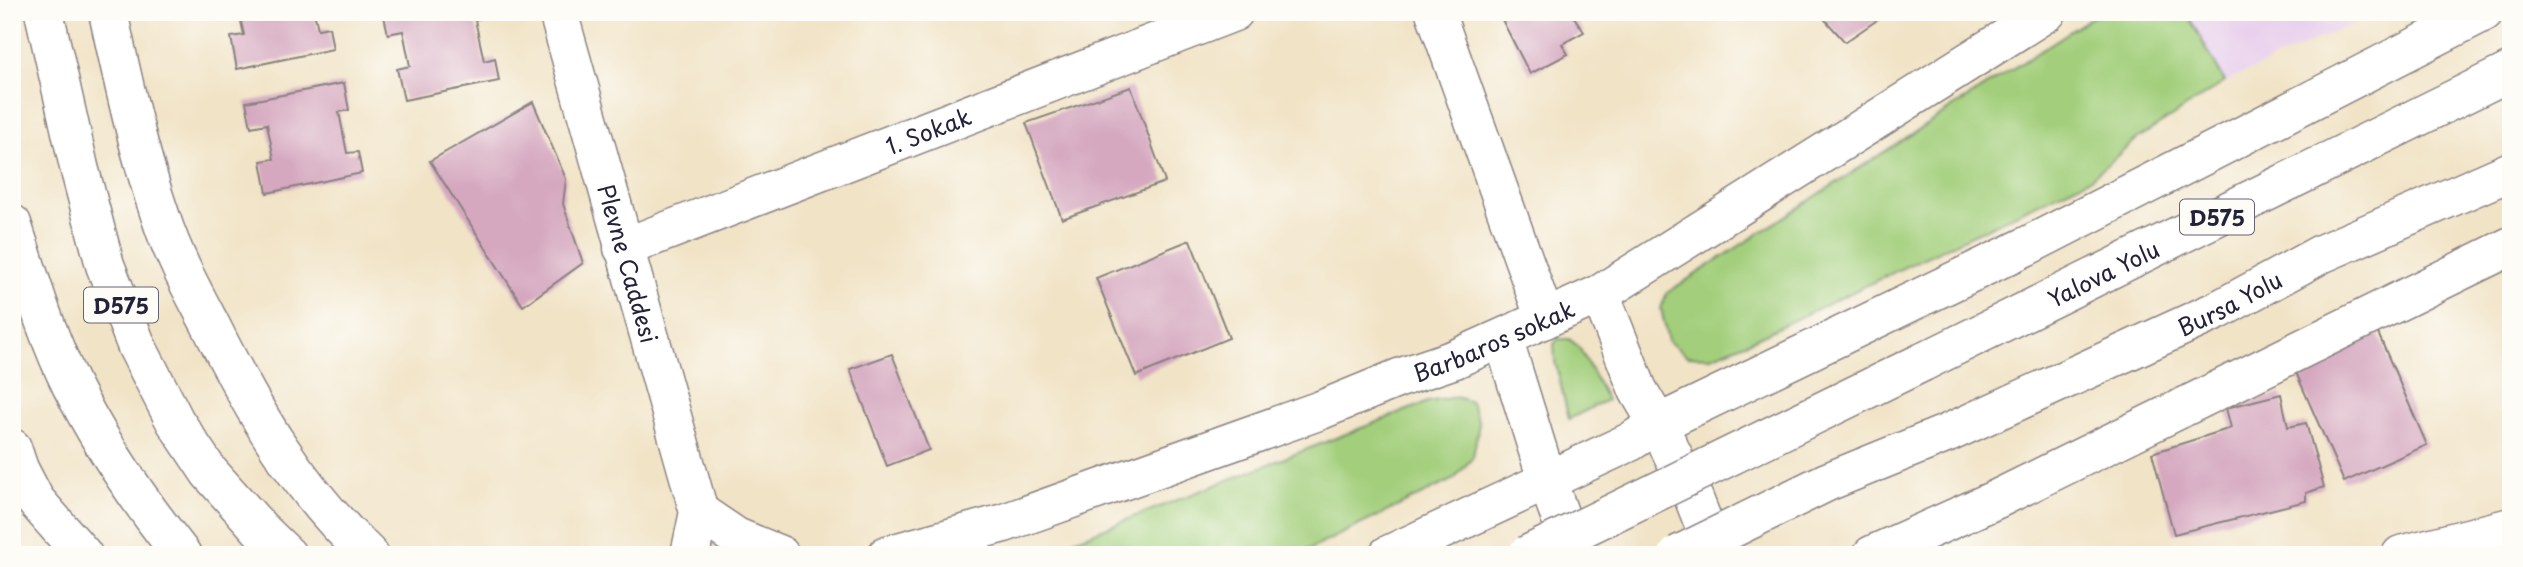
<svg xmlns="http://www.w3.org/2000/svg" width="2523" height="567" viewBox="0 0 2523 567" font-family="'Playpen Sans',sans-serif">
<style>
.built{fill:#e9d1ed}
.green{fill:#a3cf7c;stroke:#62785c;stroke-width:2}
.building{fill:#d5a8c0}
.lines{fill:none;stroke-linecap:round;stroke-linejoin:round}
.minor-casing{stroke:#8a8280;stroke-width:41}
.highway-casing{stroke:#8a8280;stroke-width:41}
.minor{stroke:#fff;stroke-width:38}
.highway{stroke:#fff;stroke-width:38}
.highway-bridge-casing{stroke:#8a8280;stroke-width:41;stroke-linecap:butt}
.highway-bridge{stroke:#fff;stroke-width:38}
.labels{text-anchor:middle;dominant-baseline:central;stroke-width:5;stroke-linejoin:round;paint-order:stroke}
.shield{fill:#fdfcf7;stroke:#646373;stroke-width:2}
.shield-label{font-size:21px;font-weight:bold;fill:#22223b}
.street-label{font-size:23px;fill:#22223b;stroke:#fdfcf7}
</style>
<rect width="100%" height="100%" fill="#fdfcf7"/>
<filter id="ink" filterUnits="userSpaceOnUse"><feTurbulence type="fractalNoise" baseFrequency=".0143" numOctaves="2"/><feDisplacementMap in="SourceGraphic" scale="14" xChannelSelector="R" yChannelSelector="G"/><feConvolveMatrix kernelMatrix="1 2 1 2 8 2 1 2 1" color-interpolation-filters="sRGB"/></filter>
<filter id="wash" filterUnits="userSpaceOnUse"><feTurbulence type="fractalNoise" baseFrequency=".00686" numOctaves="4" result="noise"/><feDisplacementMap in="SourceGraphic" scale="28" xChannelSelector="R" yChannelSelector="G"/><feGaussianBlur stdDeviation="1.57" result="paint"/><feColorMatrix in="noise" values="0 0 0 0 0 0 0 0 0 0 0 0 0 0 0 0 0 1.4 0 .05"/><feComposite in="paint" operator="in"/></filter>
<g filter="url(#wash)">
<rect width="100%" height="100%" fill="#f1e3c6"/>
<path class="built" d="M2186 12H2378L2225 82Z"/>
<g class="green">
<path d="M2100 12H2186L2225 82 2137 139 2091 178 1748 342 1711 357 1687 356 1668 341 1661 308 1667 293Z"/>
<path d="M1558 339H1569L1579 347 1607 400 1569 419 1555 361 1554 344Z"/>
<path d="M1456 397 1471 402 1479 423 1473 457 1454 479 1298 555H1036L1428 402Z"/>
</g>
<g id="blocks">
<g class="building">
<path d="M239 12H314L318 29 329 27 333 49 237 69 231 37 244 35Z"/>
<path d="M383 12H484L485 17 475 20 484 61 495 58 499 81 404 100 397 69 410 66 403 31 388 34Z"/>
<path d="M1498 12H1583L1574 17 1584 32 1562 44 1568 54 1530 74Z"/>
<path d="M1818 12H1889L1845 42Z"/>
<path d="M344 83 349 110 339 112 347 153 358 152 362 173 267 193 261 161 274 159 267 124 251 127 246 102Z"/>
<path d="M1131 87 1165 182 1062 219 1026 123Z"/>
<path d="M533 102 566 179 563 204 583 263 523 306 430 161Z"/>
<path d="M1190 240 1229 338 1136 376 1096 278Z"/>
<path d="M2377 331 2427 445 2344 482 2294 368Z"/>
<path d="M892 354 929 450 887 466 850 369Z"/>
<path d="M2281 394 2288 427 2306 423 2324 487 2306 493V501L2174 534 2152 453 2231 428 2226 408Z"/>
</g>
</g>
</g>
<g filter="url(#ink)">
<use href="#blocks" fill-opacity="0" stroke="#8a8280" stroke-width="2"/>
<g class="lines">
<g class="minor-casing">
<g id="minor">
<path id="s1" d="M558 12 699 512 690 555"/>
<path d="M1435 12 1545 319"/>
<path id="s2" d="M623 248 1234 12"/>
<path d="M1600 294 1638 390 1658 424 1694 499 1716 555"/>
<path d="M1503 338 1547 480 1574 555"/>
<path d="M699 512 736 537 780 555"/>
<path id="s3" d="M887 555 1004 523 1321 410 1399 378 1455 359 1600 294 2047 12"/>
<path d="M2401 555 2511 527"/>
</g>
</g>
<g class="highway-casing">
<g id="highway">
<path d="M44 12 79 167 105 265 137 347 175 421 209 472 260 529 287 555"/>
<path d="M108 12C123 81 138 151 161 218 173 255 192 290 210 324 253 411 297 488 369 555"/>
<path d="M12 224C30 278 46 334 71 385 101 445 140 502 182 555"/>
<path id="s4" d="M1923 362 2511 71"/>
<path id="s5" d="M1948 433 2218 310 2321 254 2511 171"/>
<path d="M12 448 19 469 35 500 83 555"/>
<path d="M1388 555 1630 442 1658 424 2025 247 2484 12"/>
<path d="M1872 555 1997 499 2511 246"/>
</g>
</g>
<use href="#minor" class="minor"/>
<use href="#highway" class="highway"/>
<g class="highway-bridge-casing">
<g id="highway-bridge">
<path d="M1527 555 1923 362"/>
<path d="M1678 555 1827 482 1948 433"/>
</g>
</g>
<use href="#highway-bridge" class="highway-bridge"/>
</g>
</g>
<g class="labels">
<g class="shield">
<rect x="2180" y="199.5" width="74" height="35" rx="5"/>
<rect x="84" y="287.5" width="74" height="35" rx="5"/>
</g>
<g class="shield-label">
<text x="2217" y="217">D575</text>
<text x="121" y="305">D575</text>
</g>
<g class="street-label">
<text stroke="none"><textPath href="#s2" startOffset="327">1. Sokak</textPath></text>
<text stroke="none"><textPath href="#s1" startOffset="261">Plevne Caddesi</textPath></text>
<text stroke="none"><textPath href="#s4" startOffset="201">Yalova Yolu</textPath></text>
<text stroke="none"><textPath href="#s5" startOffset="310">Bursa Yolu</textPath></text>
<text stroke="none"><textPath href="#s3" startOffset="644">Barbaros sokak</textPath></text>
</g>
</g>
<rect width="2523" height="567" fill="none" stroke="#fdfcf7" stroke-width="42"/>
</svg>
